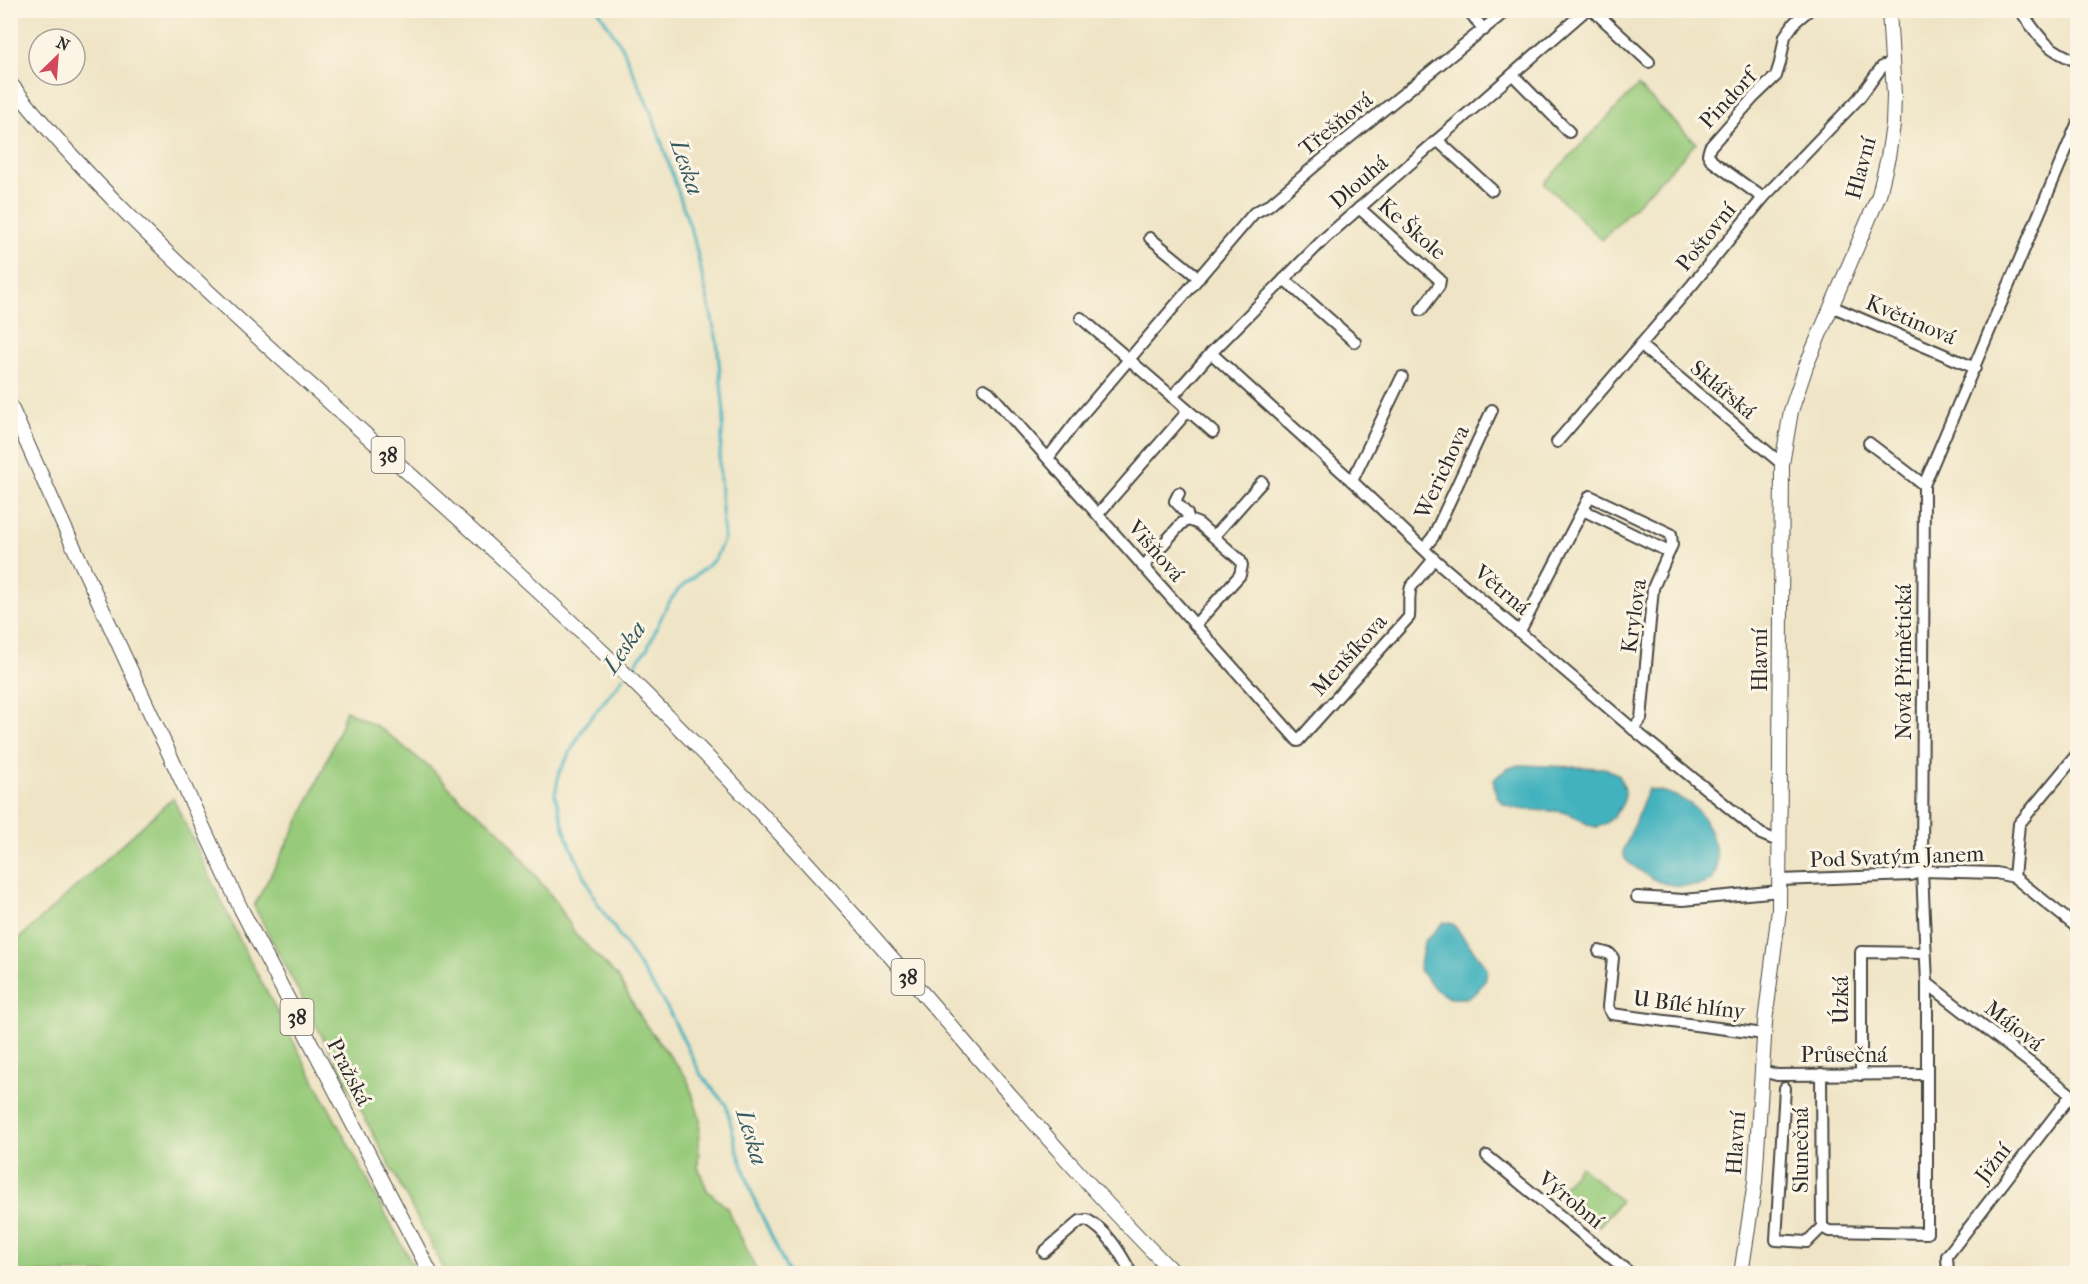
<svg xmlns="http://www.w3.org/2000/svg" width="2088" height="1284" viewBox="0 0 2088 1284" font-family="'IM FELL French Canon',serif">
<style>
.green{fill:#97ca7a;stroke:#617a52;stroke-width:1.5}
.water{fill:#43b2be;stroke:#376e74;stroke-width:1.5}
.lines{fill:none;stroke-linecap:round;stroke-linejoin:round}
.stream{stroke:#43b2be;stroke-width:3}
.minor-casing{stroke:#484742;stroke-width:14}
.major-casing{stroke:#484742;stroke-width:16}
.minor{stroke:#fff;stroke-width:10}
.major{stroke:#fff;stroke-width:14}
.labels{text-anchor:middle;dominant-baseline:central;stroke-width:6;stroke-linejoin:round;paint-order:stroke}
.shield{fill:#fcf5e5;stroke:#6a6863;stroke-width:1.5}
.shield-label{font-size:21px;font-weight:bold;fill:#2b2b2b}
.street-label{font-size:22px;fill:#2b2b2b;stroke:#fcf5e5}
.water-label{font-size:24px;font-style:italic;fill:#335a5e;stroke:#fcf5e5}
</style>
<rect width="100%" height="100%" fill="#fcf5e5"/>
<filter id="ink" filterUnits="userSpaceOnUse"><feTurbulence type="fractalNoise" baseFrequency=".0167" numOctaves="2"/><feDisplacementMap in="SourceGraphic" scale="12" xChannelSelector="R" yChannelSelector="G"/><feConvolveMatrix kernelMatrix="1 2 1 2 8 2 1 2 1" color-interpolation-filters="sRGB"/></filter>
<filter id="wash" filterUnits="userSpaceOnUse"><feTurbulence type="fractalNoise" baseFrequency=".008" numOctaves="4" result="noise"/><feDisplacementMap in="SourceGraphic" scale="24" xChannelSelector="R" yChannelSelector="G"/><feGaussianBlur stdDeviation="1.35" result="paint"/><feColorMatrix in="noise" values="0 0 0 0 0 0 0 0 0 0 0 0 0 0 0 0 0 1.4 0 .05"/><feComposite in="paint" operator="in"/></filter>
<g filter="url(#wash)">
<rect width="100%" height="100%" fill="#efe4c5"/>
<g class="green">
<path d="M1638 86 1696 143 1602 240 1544 183Z"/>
<path d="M346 710 380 728 433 770 460 799 500 831 557 903 576 935 617 976 645 1024 687 1078 700 1119 698 1167 707 1190 727 1208 758 1273H446L254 906C288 842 323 779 346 710Z"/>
<path d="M173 798 244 949 417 1273H11V946Z"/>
<path d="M1580 1166 1621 1201 1599 1226 1557 1195Z"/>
</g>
<g class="water">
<path d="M1518 765 1605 768 1619 775C1621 780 1625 786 1625 792 1626 805 1609 825 1597 827 1588 828 1576 814 1563 812 1538 807 1492 820 1494 779L1507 769Z"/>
<path d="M1648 789C1665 791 1682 797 1695 808 1709 820 1726 864 1711 880 1701 890 1669 886 1657 881 1651 878 1631 865 1627 861 1625 859 1623 854 1623 852Z"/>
<path d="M1444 922 1453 924 1487 968 1486 978 1477 992 1467 998H1449L1436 990 1419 970 1424 942Z"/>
</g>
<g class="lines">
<g class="stream">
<path d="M598 10 622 47 653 117 694 239 717 341 724 414 719 463 724 539 715 559 678 590 666 607 647 649 628 672"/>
<path d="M624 677 585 725 559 773 555 795 567 838 596 901 668 1009 701 1075 726 1105 737 1149 754 1199 789 1274"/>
</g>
</g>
</g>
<g filter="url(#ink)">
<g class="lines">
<g class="minor-casing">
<g id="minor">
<path d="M1468 10 1484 30"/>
<path d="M1593 10 1649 62"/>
<path d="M2020 10C2041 39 2044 48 2078 62"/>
<path d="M1513 75 1569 132"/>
<path d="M1437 140 1492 190"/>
<path d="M1763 198 1712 161 1708 154 1710 147 1753 98 1776 76 1780 63 1785 36 1795 22 1809 10"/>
<path d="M1359 208 1440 280 1439 286 1421 310"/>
<path d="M1150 238 1199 278"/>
<path d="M1284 279 1355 342"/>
<path d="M1831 306 1975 368"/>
<path d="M1081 318 1213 432"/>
<path d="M1640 345 1782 464"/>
<path d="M1211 353 1352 481 1434 559 1633 729 1761 834 1780 842"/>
<path d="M984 389 989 392 1298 741 1409 617C1410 607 1408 596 1411 587L1434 559"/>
<path d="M1172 397 1211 353 1325 238 1586 10"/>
<path d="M1557 442 1692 285 1763 198 1859 98 1878 72 1883 66 1891 64"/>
<path d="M1869 443 1924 485"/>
<path d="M1048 458 1079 418 1254 213 1269 205 1330 153 1507 10"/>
<path d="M1352 481 1402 377"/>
<path d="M1179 493 1175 501 1187 514 1189 520"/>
<path d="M1583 510 1669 552"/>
<path d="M1098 514 1188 411"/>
<path d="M1214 536 1262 482"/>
<path d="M1424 548 1433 537 1492 410"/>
<path d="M1143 567 1182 523 1189 520 1199 524 1240 560 1242 565 1240 575 1195 625"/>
<path d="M1520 631 1590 496 1671 534 1672 545 1653 588 1641 719 1633 729"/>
<path d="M2014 877 2019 824 2078 753"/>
<path d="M1780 880 1911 875 1922 871 1996 873 2014 877 2078 928"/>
<path d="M1637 897 1683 900 1780 891"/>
<path d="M1599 951 1610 954 1613 958 1608 1007 1612 1014 1764 1034"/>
<path d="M1927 983 2078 1100"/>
<path d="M1762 1071 1777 1075 1927 1074"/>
<path d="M1821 1074 1822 1227"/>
<path d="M1861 1075V952L1924 953"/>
<path d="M1785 1088 1776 1240 1807 1242 1822 1227"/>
<path d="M1487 1156 1631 1274"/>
<path d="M1822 1227 1829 1231 1927 1233V983L1922 871 1924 485 2078 122"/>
<path d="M1044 1252 1080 1221 1087 1220C1107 1231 1118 1249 1129 1269"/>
<path d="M1948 1274 1947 1256 2071 1095"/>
</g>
</g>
<g class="major-casing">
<g id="major">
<path d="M10 83C85 178 173 260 262 341 377 446 496 549 608 657 714 760 815 869 912 981 998 1080 1081 1181 1175 1274"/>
<path d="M10 405 58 513 241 909 431 1274"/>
<path d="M1741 1274 1755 1182 1765 1022 1779 910 1782 464 1791 411 1806 366 1879 195 1888 157 1893 125 1894 95 1889 10"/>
</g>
</g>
<use href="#minor" class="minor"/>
<use href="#major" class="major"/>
</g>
</g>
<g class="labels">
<g class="shield">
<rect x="371.5" y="437" width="33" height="36" rx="4.5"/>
<rect x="891.5" y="959" width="33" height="36" rx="4.5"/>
<rect x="280.5" y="999" width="33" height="36" rx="4.5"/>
</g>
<g class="shield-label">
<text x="388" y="455">38</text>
<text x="908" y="977">38</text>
<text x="297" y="1017">38</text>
</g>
<g class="street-label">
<text transform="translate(1728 99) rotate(-47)">Pindorf</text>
<text transform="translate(1336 124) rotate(-39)">Třešňová</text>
<text transform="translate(1861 168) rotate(-75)">Hlavní</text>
<text transform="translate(1359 182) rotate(-41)">Dlouhá</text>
<text transform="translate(1412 229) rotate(41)">Ke Škole</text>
<text transform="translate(1706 237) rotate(-51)">Poštovní</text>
<text transform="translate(1911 320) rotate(23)">Květinová</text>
<text transform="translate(1723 390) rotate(40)">Sklářská</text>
<text transform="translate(1442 472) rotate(-65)">Werichova</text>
<text transform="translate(1156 551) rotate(49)">Višňová</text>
<text transform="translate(1502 590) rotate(40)">Větrná</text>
<text transform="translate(1634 616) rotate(-82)">Krylova</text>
<text transform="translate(1349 655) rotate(-48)">Menšíkova</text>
<text transform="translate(1760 660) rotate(-90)">Hlavní</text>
<text transform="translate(1904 662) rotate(-90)">Nová Přímětická</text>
<text transform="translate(1897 857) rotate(-2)">Pod Svatým Janem</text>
<text transform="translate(1841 1000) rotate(-90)">Úzká</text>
<text transform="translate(1689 1005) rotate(7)">U Bílé hlíny</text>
<text transform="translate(2014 1026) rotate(38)">Májová</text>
<text x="1844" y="1055">Průsečná</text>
<text transform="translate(349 1072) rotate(63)">Pražská</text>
<text transform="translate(1736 1143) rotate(-86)">Hlavní</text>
<text transform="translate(1801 1150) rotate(-90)">Slunečná</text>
<text transform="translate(1993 1163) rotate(-52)">Jižní</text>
<text transform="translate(1571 1200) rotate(39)">Výrobní</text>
</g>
<g class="water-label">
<text transform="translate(687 167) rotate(71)">Leska</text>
<text transform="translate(624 647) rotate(-55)">Leska</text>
<text transform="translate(752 1137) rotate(73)">Leska</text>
</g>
</g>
<rect width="2088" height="1284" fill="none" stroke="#fcf5e5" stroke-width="36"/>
<g transform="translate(57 57) rotate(25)"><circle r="28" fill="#fcf5e5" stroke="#a8a49b" stroke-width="1.5"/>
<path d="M0-4.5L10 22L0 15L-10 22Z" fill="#d1495b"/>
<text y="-9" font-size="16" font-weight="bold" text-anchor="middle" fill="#2b2b2b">N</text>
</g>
</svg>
